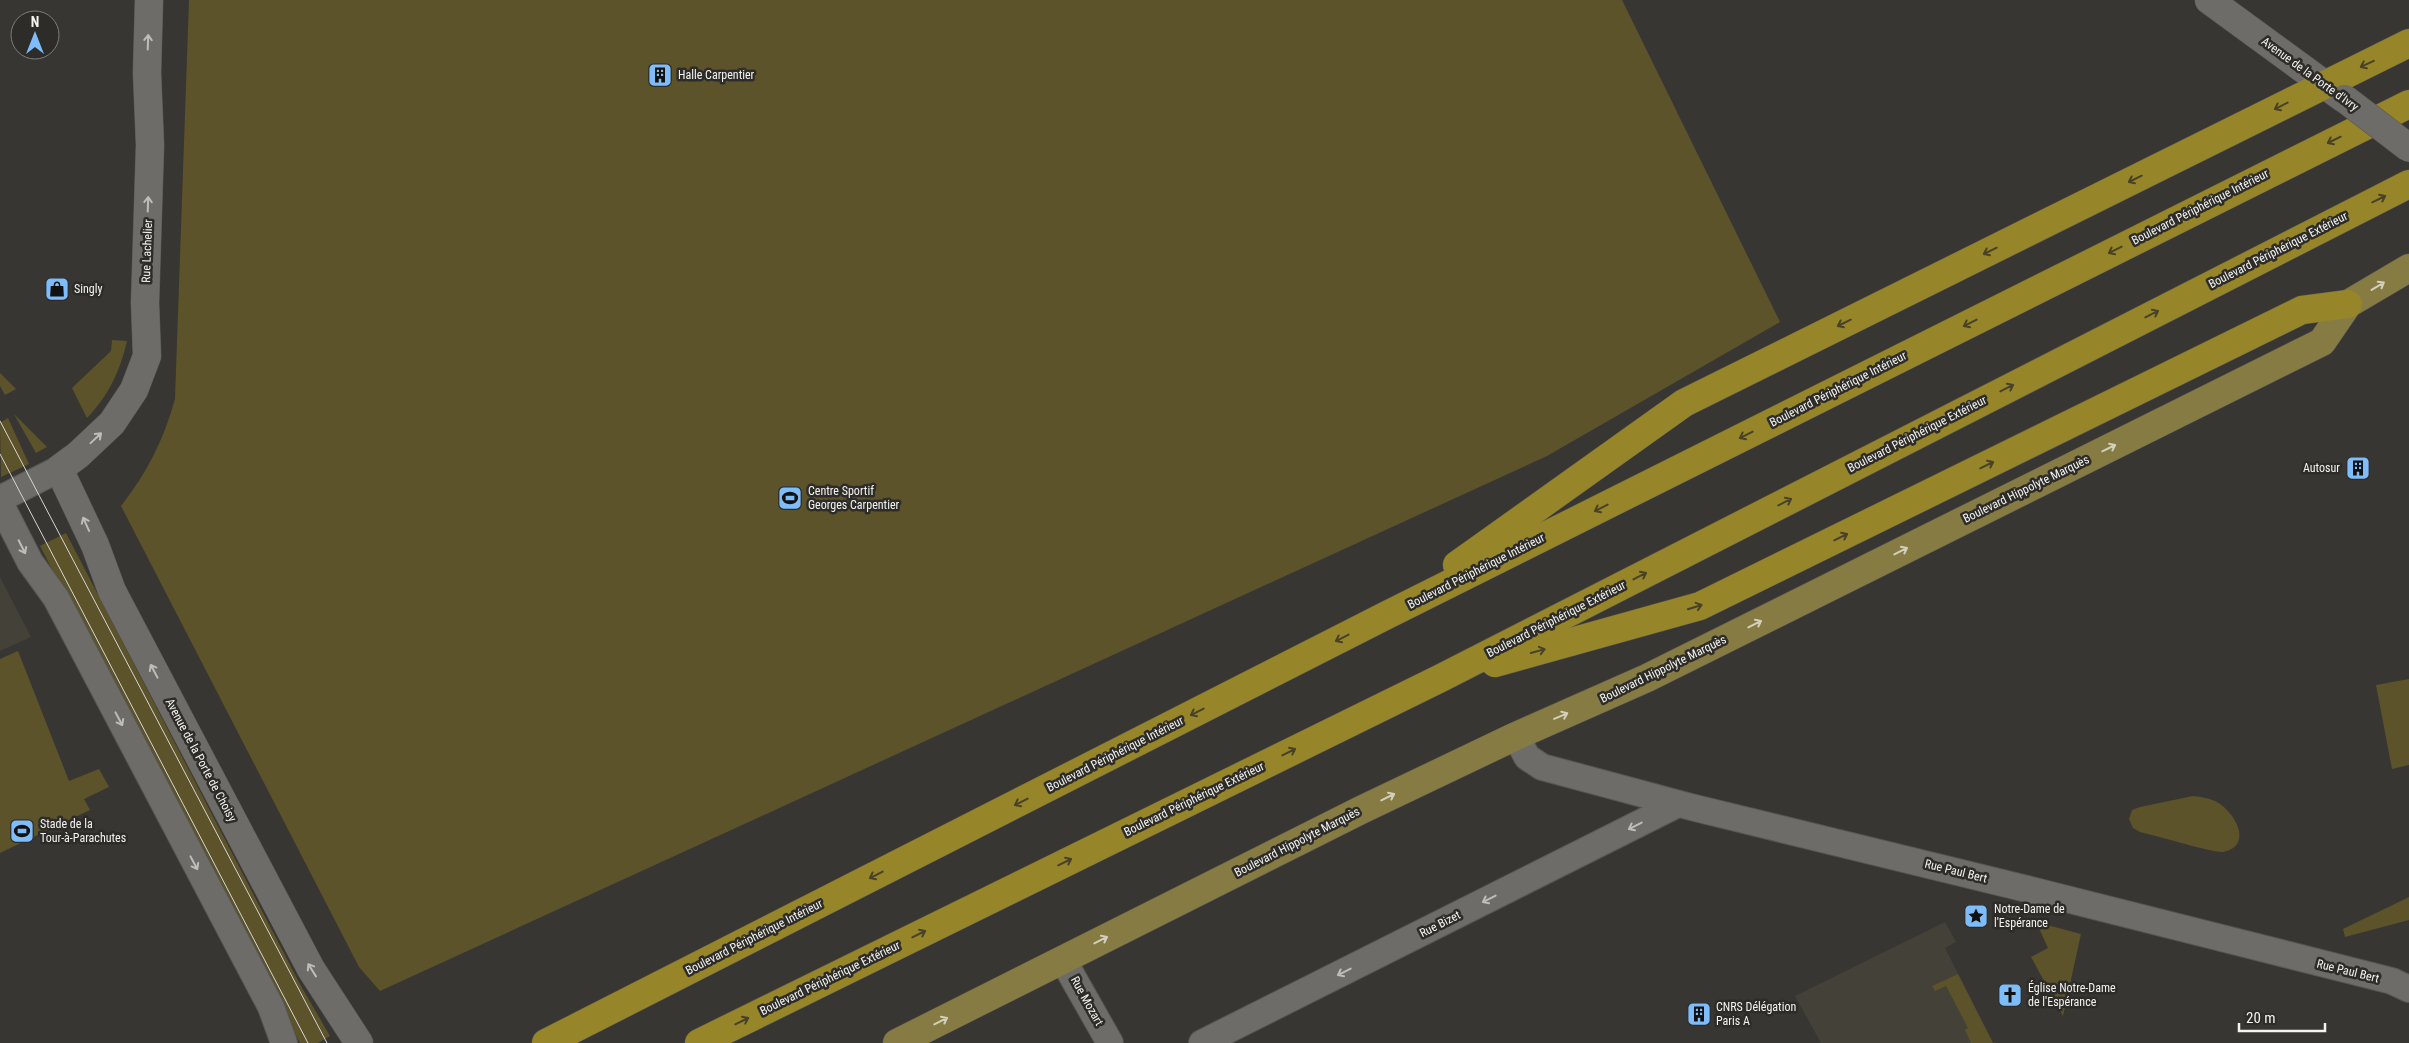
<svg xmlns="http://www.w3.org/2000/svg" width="2409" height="1043" viewBox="0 0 2409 1043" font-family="'Roboto Condensed',sans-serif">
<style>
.built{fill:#434138}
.green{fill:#5c532b}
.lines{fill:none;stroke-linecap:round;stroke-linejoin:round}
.street-casing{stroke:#555552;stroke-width:28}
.secondary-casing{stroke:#555552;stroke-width:29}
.primary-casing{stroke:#555552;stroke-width:29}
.highway-casing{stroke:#555552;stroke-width:29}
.street{stroke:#6d6c68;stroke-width:26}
.secondary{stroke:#6d6c68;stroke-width:28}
.primary{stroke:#867b42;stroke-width:28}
.highway{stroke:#978529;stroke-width:28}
.tram{stroke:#d5d5d2;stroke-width:1}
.secondary-bridge-casing{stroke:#555552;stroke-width:29;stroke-linecap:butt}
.secondary-bridge{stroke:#6d6c68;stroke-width:28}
.oneway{stroke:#bdbdba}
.oneway2{stroke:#484228}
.oneway3{stroke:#d2cfbc}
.labels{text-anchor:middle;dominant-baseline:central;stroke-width:5;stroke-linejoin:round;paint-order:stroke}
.street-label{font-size:12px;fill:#f3f3f0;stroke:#2d2c28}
.poi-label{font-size:12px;fill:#f3f3f0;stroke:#2d2c28;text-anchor:start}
</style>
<rect width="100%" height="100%" fill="#373632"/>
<g class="built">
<path d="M0 577 31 637 0 651Z"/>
<path d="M1945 922 1956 942 1945 948 1993 1043H1821L1795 996Z"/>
</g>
<g class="green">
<path d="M189 0H1622L1780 322 1547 456 380 991 359 967 121 506C147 473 164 439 175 399Z"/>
<path d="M112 340 127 341C120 371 109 395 87 418L72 388 111 351Z"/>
<path d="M0 373 16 389 5 395 0 386Z"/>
<path d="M14 414 47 447 36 453Z"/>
<path d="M8 418 29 464 1 477 0 423Z"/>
<path d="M66 533 301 986 330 1036 318 1043H300L40 546Z"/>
<path d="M18 651 69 781 99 769 109 787 84 799 90 810 0 853V659Z"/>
<path d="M2409 679V765L2392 769 2376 685Z"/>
<path d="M2193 796C2201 797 2208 798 2215 801 2234 810 2255 846 2223 852 2213 853 2154 835 2140 832L2133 828 2129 819 2132 810 2140 807Z"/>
<path d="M2409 897V920L2345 937 2343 929Z"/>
<path d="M2036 922 2081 934 2063 1016 2031 957 2048 948Z"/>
<path d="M1958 974 1993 1043H1971L1965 1030 1968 1028 1946 986 1935 991 1932 986Z"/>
</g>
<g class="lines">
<g class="street-casing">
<g id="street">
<path d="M0 499 59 469"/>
<path d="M0 503 30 562 56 598 271 1007 284 1043"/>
<path d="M1516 736 1527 757 1542 767 1691 807 2035 891 2392 981 2409 989"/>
<path d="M1063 960 1110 1043"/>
<path d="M1202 1043 1678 804"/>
</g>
</g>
<g class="secondary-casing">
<g id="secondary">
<path d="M149 0 147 73 150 145 145 303 147 356 134 390 112 423 78 455 59 469 95 545 112 591 311 969 359 1043"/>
<path d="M2209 0 2343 98"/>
</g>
</g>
<g class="primary-casing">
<path id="primary" d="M897 1043 1361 810 1516 736 1647 678 2322 342 2348 304 2409 268"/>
</g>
<g class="highway-casing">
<g id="highway">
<path d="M1457 565 1684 403 2409 43"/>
<path d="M1495 663 1700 606 2302 310 2348 304"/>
<path d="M546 1043 1385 616 2409 104"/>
<path d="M699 1043 1441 678 2409 184"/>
</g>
</g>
<use href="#street" class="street"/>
<use href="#secondary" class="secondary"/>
<use href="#primary" class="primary"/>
<use href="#highway" class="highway"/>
<g class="tram">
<path d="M0 421 327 1043"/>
<path d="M0 454 308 1043"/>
</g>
<g class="secondary-bridge-casing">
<path id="secondary-bridge" d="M2345 99 2409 148"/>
</g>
<use href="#secondary-bridge" class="secondary-bridge"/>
</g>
<defs><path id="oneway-shaft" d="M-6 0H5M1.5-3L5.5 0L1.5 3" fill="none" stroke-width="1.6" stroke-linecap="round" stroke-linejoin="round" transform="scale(1.25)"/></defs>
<g class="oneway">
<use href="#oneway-shaft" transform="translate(148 42) rotate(-88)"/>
<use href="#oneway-shaft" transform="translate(148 204) rotate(-88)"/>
<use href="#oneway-shaft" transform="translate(96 438) rotate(-43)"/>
<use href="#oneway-shaft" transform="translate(86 524) rotate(-114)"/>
<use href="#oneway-shaft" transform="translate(22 547) rotate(63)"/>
<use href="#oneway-shaft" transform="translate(154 671) rotate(-118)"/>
<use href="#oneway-shaft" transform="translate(119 719) rotate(62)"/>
<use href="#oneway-shaft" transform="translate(1635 826) rotate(153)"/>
<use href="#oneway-shaft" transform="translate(194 863) rotate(62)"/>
<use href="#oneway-shaft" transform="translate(1489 899) rotate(153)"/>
<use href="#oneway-shaft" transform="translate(312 970) rotate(-122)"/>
<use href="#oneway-shaft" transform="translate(1344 972) rotate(153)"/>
</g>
<g class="oneway2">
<use href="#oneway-shaft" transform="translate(2367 64) rotate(155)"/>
<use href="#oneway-shaft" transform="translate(2281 106) rotate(153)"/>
<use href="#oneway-shaft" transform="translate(2334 140) rotate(154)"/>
<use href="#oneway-shaft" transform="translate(2135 179) rotate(154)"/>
<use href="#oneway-shaft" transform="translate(2379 199) rotate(-26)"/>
<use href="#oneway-shaft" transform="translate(2115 250) rotate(153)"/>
<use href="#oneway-shaft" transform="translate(1990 251) rotate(154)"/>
<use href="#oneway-shaft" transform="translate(2152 314) rotate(-27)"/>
<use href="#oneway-shaft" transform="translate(1844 323) rotate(154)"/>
<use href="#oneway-shaft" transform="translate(1970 323) rotate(153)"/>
<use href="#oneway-shaft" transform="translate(2007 388) rotate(-27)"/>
<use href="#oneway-shaft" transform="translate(1746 435) rotate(153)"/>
<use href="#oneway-shaft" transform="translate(1987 465) rotate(-26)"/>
<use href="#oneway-shaft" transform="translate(1785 502) rotate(-27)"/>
<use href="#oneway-shaft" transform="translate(1601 508) rotate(153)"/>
<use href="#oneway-shaft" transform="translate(1841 537) rotate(-26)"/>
<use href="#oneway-shaft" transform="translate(1640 576) rotate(-27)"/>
<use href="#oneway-shaft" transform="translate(1695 607) rotate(-17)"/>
<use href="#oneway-shaft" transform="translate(1342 638) rotate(153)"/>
<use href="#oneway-shaft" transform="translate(1538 651) rotate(-15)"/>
<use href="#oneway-shaft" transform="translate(1197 712) rotate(153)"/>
<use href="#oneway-shaft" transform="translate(1289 752) rotate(-26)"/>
<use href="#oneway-shaft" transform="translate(1021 802) rotate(153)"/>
<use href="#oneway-shaft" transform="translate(1065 862) rotate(-26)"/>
<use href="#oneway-shaft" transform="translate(876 875) rotate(153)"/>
<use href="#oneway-shaft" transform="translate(919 934) rotate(-26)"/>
<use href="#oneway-shaft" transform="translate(742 1021) rotate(-26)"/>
</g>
<g class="oneway3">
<use href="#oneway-shaft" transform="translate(2378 286) rotate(-31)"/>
<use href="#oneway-shaft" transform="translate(2109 448) rotate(-26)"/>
<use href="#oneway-shaft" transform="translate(1901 551) rotate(-27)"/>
<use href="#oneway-shaft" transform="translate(1755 624) rotate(-27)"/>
<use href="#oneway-shaft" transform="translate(1561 716) rotate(-23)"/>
<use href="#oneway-shaft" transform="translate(1388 797) rotate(-26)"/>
<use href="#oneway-shaft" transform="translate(1101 940) rotate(-27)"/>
<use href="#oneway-shaft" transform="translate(941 1021) rotate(-27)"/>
</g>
<defs>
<g id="building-square" transform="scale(1.25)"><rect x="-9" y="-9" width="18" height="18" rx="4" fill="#7ebdf9" stroke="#2d2c28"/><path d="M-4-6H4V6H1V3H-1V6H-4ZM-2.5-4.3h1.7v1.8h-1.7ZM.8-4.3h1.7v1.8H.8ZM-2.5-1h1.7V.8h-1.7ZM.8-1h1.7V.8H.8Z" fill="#111"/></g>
<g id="shop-square" transform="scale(1.25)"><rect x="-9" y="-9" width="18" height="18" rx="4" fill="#7ebdf9" stroke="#2d2c28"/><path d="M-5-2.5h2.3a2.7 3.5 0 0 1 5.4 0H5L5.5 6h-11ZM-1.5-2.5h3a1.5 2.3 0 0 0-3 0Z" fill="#111"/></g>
<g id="stadium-square" transform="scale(1.25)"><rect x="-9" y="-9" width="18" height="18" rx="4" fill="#7ebdf9" stroke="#2d2c28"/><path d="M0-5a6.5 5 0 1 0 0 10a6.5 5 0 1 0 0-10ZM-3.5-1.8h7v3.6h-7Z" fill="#111"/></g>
<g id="sight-square" transform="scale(1.25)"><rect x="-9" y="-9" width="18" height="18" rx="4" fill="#7ebdf9" stroke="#2d2c28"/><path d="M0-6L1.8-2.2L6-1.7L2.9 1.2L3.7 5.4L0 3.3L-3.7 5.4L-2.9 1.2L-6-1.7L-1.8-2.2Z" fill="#111"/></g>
<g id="church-square" transform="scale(1.25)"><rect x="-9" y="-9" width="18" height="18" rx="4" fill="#7ebdf9" stroke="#2d2c28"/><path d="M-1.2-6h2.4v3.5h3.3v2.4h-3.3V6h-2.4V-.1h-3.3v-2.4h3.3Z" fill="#111"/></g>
</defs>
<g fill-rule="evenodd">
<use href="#building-square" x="660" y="75"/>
<use href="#shop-square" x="57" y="289"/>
<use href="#building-square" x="2358" y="468"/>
<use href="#stadium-square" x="790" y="498"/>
<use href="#stadium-square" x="22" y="831"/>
<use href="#sight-square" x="1976" y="916"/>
<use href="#church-square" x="2010" y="995"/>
<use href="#building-square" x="1699" y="1014"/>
</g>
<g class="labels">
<g class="street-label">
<text transform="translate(2310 74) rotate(36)">Avenue de la Porte d'Ivry</text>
<text transform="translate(2200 207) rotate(-27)">Boulevard Périphérique Intérieur</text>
<text transform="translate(2278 250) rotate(-27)">Boulevard Périphérique Extérieur</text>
<text transform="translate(147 251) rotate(-88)">Rue Lachelier</text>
<text transform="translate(1838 389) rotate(-27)">Boulevard Périphérique Intérieur</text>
<text transform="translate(1917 434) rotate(-27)">Boulevard Périphérique Extérieur</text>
<text transform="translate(2026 489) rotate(-26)">Boulevard Hippolyte Marquès</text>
<text transform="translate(1476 571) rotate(-27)">Boulevard Périphérique Intérieur</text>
<text transform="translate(1556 619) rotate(-27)">Boulevard Périphérique Extérieur</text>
<text transform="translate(1663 669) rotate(-26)">Boulevard Hippolyte Marquès</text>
<text transform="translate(1115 754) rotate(-27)">Boulevard Périphérique Intérieur</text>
<text transform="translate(201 760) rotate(62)">Avenue de la Porte de Choisy</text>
<text transform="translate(1194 799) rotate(-26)">Boulevard Périphérique Extérieur</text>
<text transform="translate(1297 842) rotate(-27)">Boulevard Hippolyte Marquès</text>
<text transform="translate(1956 871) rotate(14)">Rue Paul Bert</text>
<text transform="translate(1440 924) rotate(-27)">Rue Bizet</text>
<text transform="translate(754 937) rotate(-27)">Boulevard Périphérique Intérieur</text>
<text transform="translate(2348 971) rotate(14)">Rue Paul Bert</text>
<text transform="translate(830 978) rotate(-26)">Boulevard Périphérique Extérieur</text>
<text transform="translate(1087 1001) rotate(61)">Rue Mozart</text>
</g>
<g class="poi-label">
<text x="678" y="75">Halle Carpentier</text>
<text x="74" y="289">Singly</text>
<text x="2340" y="468" text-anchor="end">Autosur</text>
<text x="808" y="491">Centre Sportif<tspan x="808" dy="14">Georges Carpentier</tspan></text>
<text x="40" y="824">Stade de la<tspan x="40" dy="14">Tour-à-Parachutes</tspan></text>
<text x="1994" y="909">Notre-Dame de<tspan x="1994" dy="14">l'Espérance</tspan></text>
<text x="2028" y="988">Église Notre-Dame<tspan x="2028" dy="14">de l'Espérance</tspan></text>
<text x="1716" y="1007">CNRS Délégation<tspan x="1716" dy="14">Paris A</tspan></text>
</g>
</g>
<g transform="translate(35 35)"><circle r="24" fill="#2d2c28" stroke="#7c7c78"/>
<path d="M0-4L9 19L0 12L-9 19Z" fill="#7ebdf9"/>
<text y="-8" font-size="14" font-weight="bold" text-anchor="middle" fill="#f3f3f0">N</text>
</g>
<path d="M2239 1023v8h86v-8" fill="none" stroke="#f3f3f0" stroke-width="2.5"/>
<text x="2246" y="1023" font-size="15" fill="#f3f3f0" stroke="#2d2c28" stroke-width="4" paint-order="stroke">20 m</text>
</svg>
